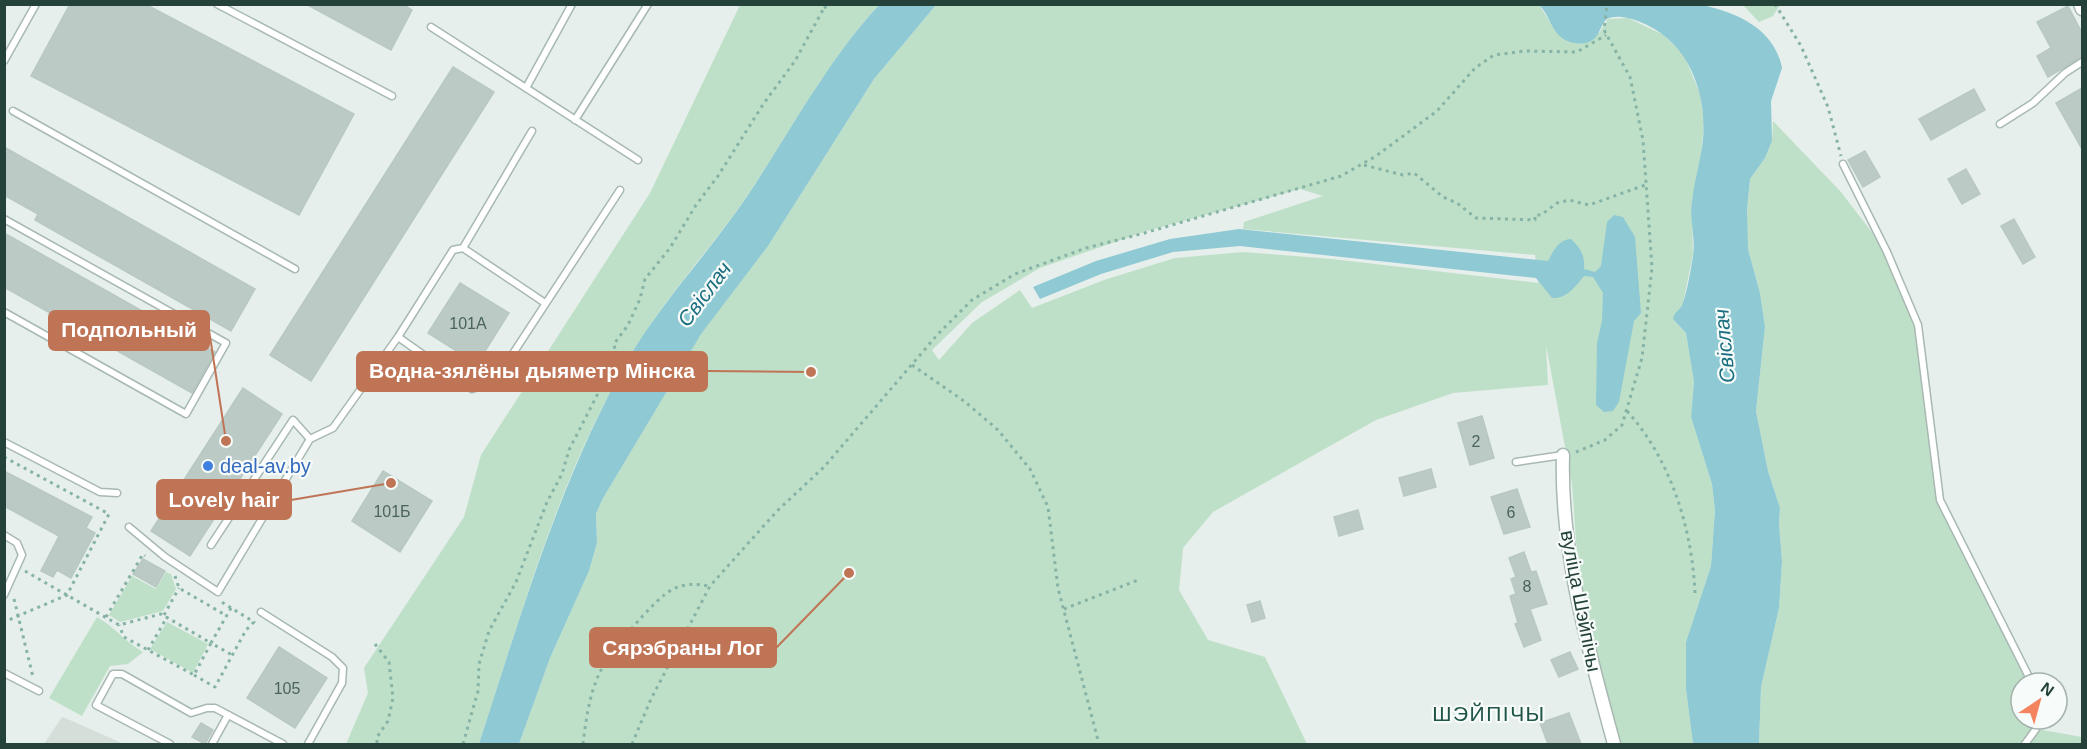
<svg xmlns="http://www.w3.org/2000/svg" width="2087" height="749" viewBox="0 0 2087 749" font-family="Arial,sans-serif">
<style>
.built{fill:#d4dfda}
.green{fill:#bfe0c8;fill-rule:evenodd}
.water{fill:#8ec9d4}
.building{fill:#bbcac4;stroke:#b8c9c2;stroke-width:1.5}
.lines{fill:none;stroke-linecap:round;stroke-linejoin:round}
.lane-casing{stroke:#a8b8b2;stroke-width:9}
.street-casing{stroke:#a8b8b2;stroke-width:15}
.path{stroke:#86b3a5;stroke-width:3;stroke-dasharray:3 4.5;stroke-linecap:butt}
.lane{stroke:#fff;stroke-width:6}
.street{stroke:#fff;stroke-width:12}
.shop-dot{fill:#3f7fe0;stroke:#f7fbf9;stroke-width:2}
.labels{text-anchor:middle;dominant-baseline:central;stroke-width:4.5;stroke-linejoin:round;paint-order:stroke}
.number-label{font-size:16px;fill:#4a645c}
.shop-label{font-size:20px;fill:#366cbe;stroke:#f7fbf9;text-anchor:start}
.street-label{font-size:20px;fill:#24423a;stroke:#f7fbf9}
.water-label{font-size:21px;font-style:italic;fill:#1c6f80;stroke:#f7fbf9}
.neighbourhood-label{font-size:21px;letter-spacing:1.5px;fill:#1f5548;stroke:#f7fbf9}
.leader{fill:none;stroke:#c07456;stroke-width:2}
.callout-dot{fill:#c07456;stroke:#f7fbf9;stroke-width:2}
.callout{fill:#c07456;stroke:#c07456;stroke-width:2}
.callout-label{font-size:21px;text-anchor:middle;font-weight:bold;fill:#fff}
</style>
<rect width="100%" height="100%" fill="#e6efeb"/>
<path class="built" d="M62 717H63L124 744H44Z"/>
<g class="green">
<path d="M740 5H879C825 63 788 137 743 202 710 249 670 292 640 341 562 464 524 607 479 744H346L368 693 364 668 464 517 481 455 650 193Z"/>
<path d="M936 5H1539L1557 33H1599L1608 19 1628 18 1664 35 1684 55 1700 94 1704 122 1701 156 1692 201 1693 254 1683 303 1673 319 1686 333 1694 382 1691 417 1712 484 1715 510 1711 566 1686 642V689L1693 744H1621L1595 654 1578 568 1572 484 1546 345 1548 385 1453 393 1376 420 1213 512 1183 548 1179 590 1208 640 1265 657 1307 744H519L550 658 589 571 597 543 596 514 602 500 701 333 768 246 874 79ZM1300 189 1323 196 1244 222 1243 229 1535 255 1538 283 1332 259 1243 252 1175 258 1104 280 1032 308 1020 290 972 323 939 360 932 350 982 302 1040 268 1147 231Z"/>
<path d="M1743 5H1780L1773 16 1759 22Z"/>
<path d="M1773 121 1841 192 1887 252 1918 325 1940 500 2032 683H2021V719H2039L2037 729 2082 737V744H1759L1761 687 1779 608 1782 562 1779 523 1780 508 1768 471 1756 411 1765 327 1760 293 1748 249 1746 225 1750 179 1765 158 1772 141Z"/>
<path d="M166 572 171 574 176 589 163 611 120 622 109 615 132 576 156 589Z"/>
<path d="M97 617C116 628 124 641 143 652L128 664 110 666 82 716 49 698Z"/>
<path d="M167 622 208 644 193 673 150 649Z"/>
</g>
<g class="water">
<path d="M1695 4C1733 10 1774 27 1782 68L1771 101 1772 141 1765 158 1750 179 1747 211 1748 249 1760 293 1765 327 1756 411 1768 471 1780 508 1779 523 1782 562 1779 608 1761 687 1759 744H1693L1686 689V642L1711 566 1715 510 1712 484 1691 417 1694 382 1686 333 1673 319C1674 312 1679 311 1682 305 1687 294 1691 268 1693 256 1696 238 1689 220 1692 202 1694 181 1701 160 1703 139 1707 90 1687 39 1638 21 1629 18 1616 14 1607 19 1602 23 1601 29 1598 34 1591 47 1572 45 1562 38 1551 30 1549 14 1539 5Z"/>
<path d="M879 5H936L874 79 768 246 701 334 602 500 596 514 597 543 589 571 550 658 519 744H479C522 612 560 478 630 356 664 299 711 250 748 195 790 132 827 61 879 5Z"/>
<path d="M1614 215 1623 217 1635 237 1641 313 1634 321 1619 402 1613 411 1604 412 1596 405 1597 343 1602 321 1603 293 1593 277 1584 276C1575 287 1567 299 1552 298L1536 278 1240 246 1173 252 1101 274 1040 299 1033 287 1096 261 1170 239 1239 229 1548 261C1554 250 1558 240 1571 239 1581 248 1585 256 1584 269L1595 272 1601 266 1607 222Z"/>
</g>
<g class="building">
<path d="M70 4H145L354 114 299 215 31 76Z"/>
<path d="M306 4H402L412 10 391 50Z"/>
<path d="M2068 6 2082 33V57L2048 77 2037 56 2051 48 2037 22Z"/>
<path d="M453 67 494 92 311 381 270 355Z"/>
<path d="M2082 88V149L2056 103Z"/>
<path d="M1974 89 1985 110 1931 140 1919 119Z"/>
<path d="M4 147 255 289 231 331 35 220 38 214 4 195Z"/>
<path d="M1865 151 1880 177 1863 187 1848 160Z"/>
<path d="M1966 169 1980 194 1962 204 1948 179Z"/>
<path d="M2014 219 2035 257 2023 264 2001 226Z"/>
<path d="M4 233 215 352 192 393 4 287Z"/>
<path d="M460 283 509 313 477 364 428 333Z"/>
<path d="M243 388 282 414 190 556 151 531Z"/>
<path d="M1482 416 1494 458 1470 465 1458 423Z"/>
<path d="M1431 469 1436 487 1404 496 1399 478Z"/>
<path d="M4 471 92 517 86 528 95 533 71 578 57 570 53 577 41 571 59 536 4 506Z"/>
<path d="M383 471 432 501 400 552 352 521Z"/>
<path d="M1517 489 1530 527 1504 534 1491 497Z"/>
<path d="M1358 510 1363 529 1339 536 1334 517Z"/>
<path d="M1524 552 1531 572 1536 571 1547 604 1530 609 1541 640 1524 647 1515 624 1518 623 1510 596 1516 594 1511 579 1516 577 1509 558Z"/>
<path d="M143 559 165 571 156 587 133 574Z"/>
<path d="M1260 601 1265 618 1252 622 1247 605Z"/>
<path d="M279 647 327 678 295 728 247 698Z"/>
<path d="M1570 652 1578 669 1559 677 1551 660Z"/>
<path d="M1569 713 1581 744H1548L1540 723Z"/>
<path d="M201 723 213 730 205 744 192 737Z"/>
</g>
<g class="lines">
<g class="lane-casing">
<g id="lane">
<path d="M217 4 392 96"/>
<path d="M431 27 638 160"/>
<path d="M4 61 36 4"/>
<path d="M526 88 572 4"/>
<path d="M13 111 295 269"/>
<path d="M575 120 648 4"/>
<path d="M2000 124 2033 103 2065 73 2082 62"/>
<path d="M1843 164 1887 252 1918 325 1940 500 2032 683"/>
<path d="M4 219 226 343 186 414 4 312"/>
<path d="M463 248 545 303"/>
<path d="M398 337 472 389 495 381 620 190"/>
<path d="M4 442 100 492 117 493"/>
<path d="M1516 462 1563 455"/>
<path d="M129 527 165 557 218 592 310 439 333 428 398 337 453 250 463 248 532 131"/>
<path d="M4 535 17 543 22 555 4 595"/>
<path d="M211 545 293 420 310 439"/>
<path d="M261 612 332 657 343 668 342 683 308 744"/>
<path d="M4 673 39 691"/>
<path d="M170 744 96 705 113 674H122L191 713 207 708H215L283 744"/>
<path d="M212 744 228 715"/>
<path d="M2025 744 2036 729 2039 719"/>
</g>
</g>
<g class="street-casing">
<g id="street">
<path d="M2080 4 2082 9"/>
<path d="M1563 455C1560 553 1589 651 1614 744"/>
</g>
</g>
<g class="path">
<path d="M1775 4 1801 46 1828 107 1841 156"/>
<path d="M824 8 831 4"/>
<path d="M1364 165 1403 175 1414 173 1443 197 1457 203 1476 218 1535 220V215H1541L1557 203 1569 200 1589 205 1648 184"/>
<path d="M912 365 964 401 998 430 1030 469 1048 507 1058 588 1099 744"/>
<path d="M1627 411C1671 460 1692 528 1695 593"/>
<path d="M1576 452 1605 440 1622 425 1642 358 1652 268 1643 140 1630 77 1604 30 1607 4"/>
<path d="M4 457 109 514 67 595 4 622"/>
<path d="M25 571 119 625 161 614 211 643 194 675 124 637 119 625"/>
<path d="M175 576 179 588 227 616"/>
<path d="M14 599 33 677"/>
<path d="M231 608 211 643 232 655"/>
<path d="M1064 609 1138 580"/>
<path d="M164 615 179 588"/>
<path d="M106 617 143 554 145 556"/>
<path d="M375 644 389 662 393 698 388 721 377 737V744"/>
<path d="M148 650 167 617"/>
<path d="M194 675 215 687 246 630 254 622 220 601"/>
<path d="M463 744 478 691 479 664 489 631 516 582 547 502 562 474 569 450 613 364 616 355 614 344 628 325 640 299 645 279 670 248 696 205 718 176 764 103 795 61 824 8V4"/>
<path d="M583 744C586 720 589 695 600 672 610 652 654 599 673 589 686 583 696 584 709 586"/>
<path d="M632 744 651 699 710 586 777 511 824 467 938 334 972 300 1015 274 1086 248 1141 234 1341 176 1376 156 1437 111 1475 68 1494 55 1525 51 1577 52 1606 35"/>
</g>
<use href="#lane" class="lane"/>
<use href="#street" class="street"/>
</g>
<circle class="shop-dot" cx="208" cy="466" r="6"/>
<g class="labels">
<g class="number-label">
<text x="468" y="323">101А</text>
<text x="1476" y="441">2</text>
<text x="392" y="511">101Б</text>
<text x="1511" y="512">6</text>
<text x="1527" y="586">8</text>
<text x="287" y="688">105</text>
</g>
<g class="shop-label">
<text x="220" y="466">deal-av.by</text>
</g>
<g class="street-label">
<text transform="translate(1581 601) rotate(79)">вуліца Шэйпічы</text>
</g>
<g class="water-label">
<text transform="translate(704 294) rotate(-53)">Свіслач</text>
<text transform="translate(1724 346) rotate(-95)">Свіслач</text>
</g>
<g class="neighbourhood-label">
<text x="1489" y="713">ШЭЙПІЧЫ</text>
</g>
</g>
<path class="leader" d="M226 441L209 330M811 372L707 371M391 483L291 500M849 573L776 648"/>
<g class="callout-dot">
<circle cx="226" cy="441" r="6"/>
<circle cx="811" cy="372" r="6"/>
<circle cx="391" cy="483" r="6"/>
<circle cx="849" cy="573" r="6"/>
</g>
<g class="callout">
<rect x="49" y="311" width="160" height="39" rx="6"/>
<rect x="357" y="352" width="350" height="39" rx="6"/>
<rect x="157" y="480" width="134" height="39" rx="6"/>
<rect x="590" y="628" width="186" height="39" rx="6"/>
</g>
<g class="callout-label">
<text x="129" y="337">Подпольный</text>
<text x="532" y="378">Водна-зялёны дыяметр Мінска</text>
<text x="224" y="507">Lovely hair</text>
<text x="683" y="655">Сярэбраны Лог</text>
</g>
<rect width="2087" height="749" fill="none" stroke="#24423a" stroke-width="12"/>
<g transform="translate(2039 701) rotate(36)"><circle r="28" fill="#f7fbf9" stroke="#a3b1ad" stroke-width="1.5"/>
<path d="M0-4.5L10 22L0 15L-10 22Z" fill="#f4845f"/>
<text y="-9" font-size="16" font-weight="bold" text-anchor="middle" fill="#24423a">N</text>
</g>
</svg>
